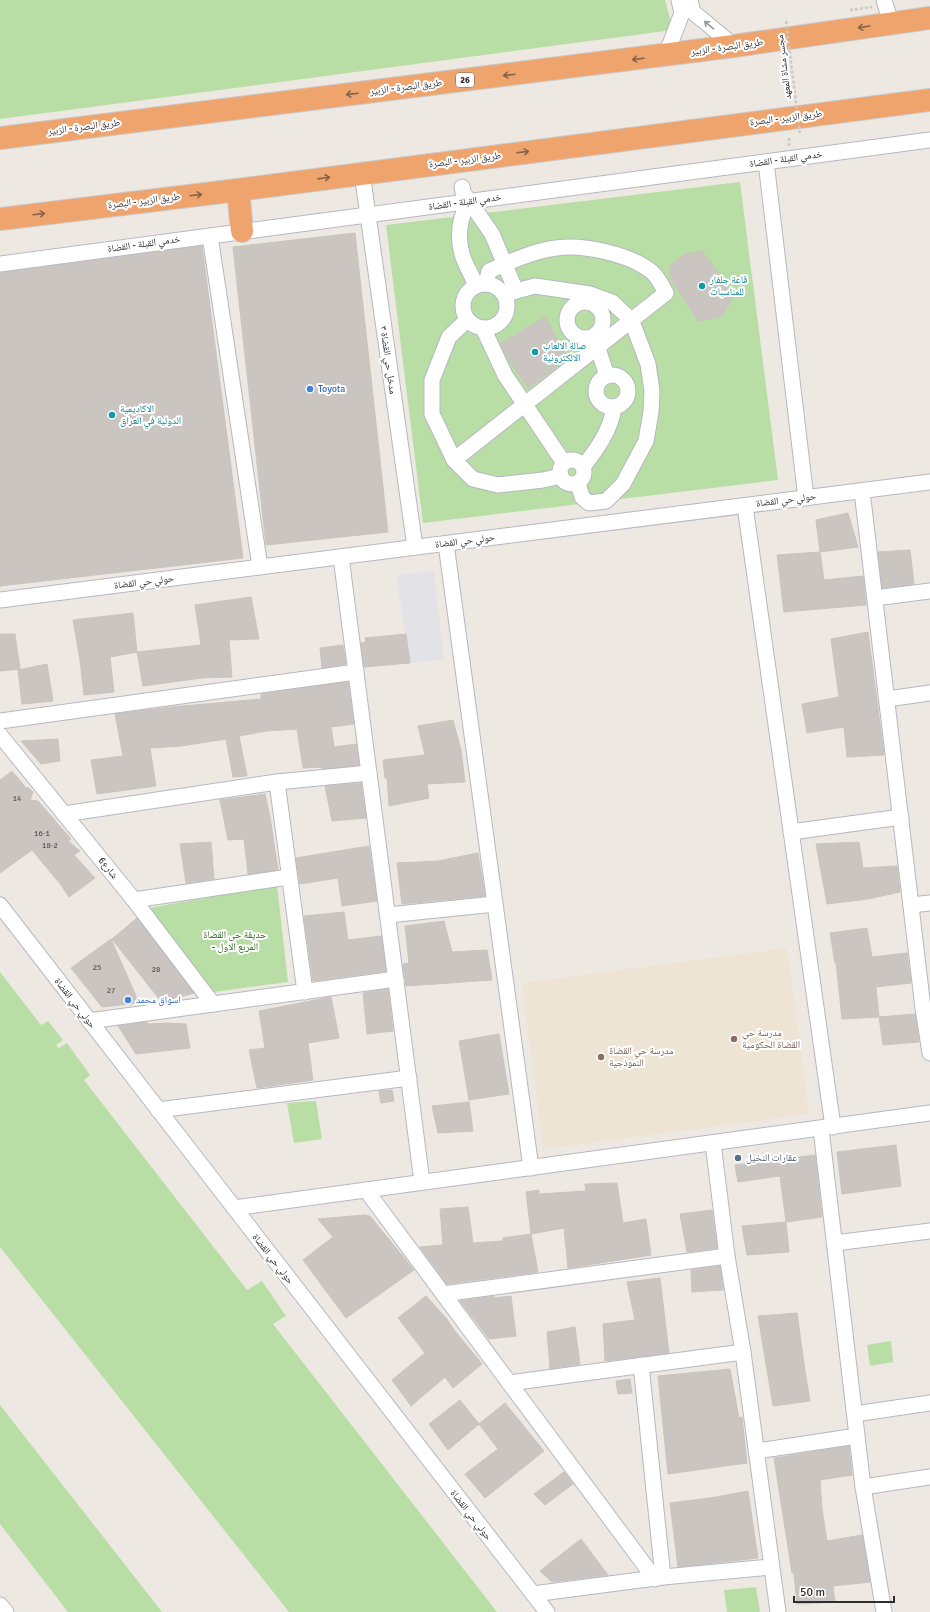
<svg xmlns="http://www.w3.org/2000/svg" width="930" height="1612" viewBox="0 0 930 1612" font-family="Signika,'Noto Naskh Arabic',sans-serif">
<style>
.industrial{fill:#e3e2e7}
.education{fill:#ede4d4}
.green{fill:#b9dea5}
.building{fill:#cac5c1;stroke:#c9c4bc}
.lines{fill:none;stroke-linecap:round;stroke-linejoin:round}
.minor-casing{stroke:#b5b8c0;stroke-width:17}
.highway-casing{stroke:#c9c9c9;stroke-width:24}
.path{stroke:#c9c9c9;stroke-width:2.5;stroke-dasharray:3 2;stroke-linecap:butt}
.minor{stroke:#fff;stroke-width:15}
.highway{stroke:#eea46c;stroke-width:22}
.path-bridge{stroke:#c9c9c9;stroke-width:2.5;stroke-dasharray:3 2;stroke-linecap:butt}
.oneway{stroke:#969696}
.oneway2{stroke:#84634a}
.culture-dot{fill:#0f9aa8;stroke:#fff;stroke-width:1.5}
.shop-dot{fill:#3f7fe0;stroke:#fff;stroke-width:1.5}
.education-dot{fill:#8d6e63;stroke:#fff;stroke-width:1.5}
.service-dot{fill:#5c6f8a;stroke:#fff;stroke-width:1.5}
.labels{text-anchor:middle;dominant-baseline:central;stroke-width:4;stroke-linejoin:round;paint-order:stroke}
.number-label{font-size:8px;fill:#555453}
.shield{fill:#fff;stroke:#6d6d6d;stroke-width:1}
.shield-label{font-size:9px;font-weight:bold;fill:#2e2e2e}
.street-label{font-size:10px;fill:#2e2e2e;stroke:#fff}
.culture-label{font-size:10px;fill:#0d838f;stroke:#fff;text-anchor:start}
.shop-label{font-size:10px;fill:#366cbe;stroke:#fff;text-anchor:start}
.park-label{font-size:10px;fill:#326523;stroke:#fff}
.education-label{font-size:10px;fill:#785e54;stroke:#fff;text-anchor:start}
.service-label{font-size:10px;fill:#4e5e75;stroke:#fff;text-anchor:start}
</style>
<rect width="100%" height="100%" fill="#ede9e2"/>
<path class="industrial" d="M434 571 444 659 410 663 396 575Z"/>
<path class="education" d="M787 948 809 1114 543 1149 522 983Z"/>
<g class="green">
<path d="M0 0H665L673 30 0 119Z"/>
<path d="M740 182 778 480 423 523 386 225Z"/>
<path d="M277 885 288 982 214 992 149 908Z"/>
<path d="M0 972 41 1025 48 1021 63 1040 56 1045 59 1048 67 1043 90 1075 84 1080 247 1290 262 1281 286 1316 273 1324 497 1612H289L0 1247Z"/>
<path d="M316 1101 322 1139 294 1143 287 1103Z"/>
<path d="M891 1341 893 1362 870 1366 867 1345Z"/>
<path d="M0 1405 162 1612H68L0 1524Z"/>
<path d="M756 1587 760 1612H727L724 1590Z"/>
</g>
<g class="building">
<path d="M355 233 388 532 266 545 233 247Z"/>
<path d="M202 246 243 558 0 586V273Z"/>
<path d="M702 251 734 295 723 315 711 319 698 321 670 278V266L683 255Z"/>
<path d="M545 317 568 358 528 388 505 354 500 344Z"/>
<path d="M848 513 858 547 820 552 816 520Z"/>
<path d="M910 550 914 584 882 588 878 552Z"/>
<path d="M820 552 824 580 863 576 866 605 784 612 777 555Z"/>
<path d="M251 597 259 639 229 640 232 677 202 678 143 686 137 652 201 645 195 605Z"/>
<path d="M133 613 137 652 110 657 114 692 84 695 80 660 73 620Z"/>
<path d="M868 632 884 755 847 757 844 727 807 733 802 704 839 697 831 639Z"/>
<path d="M0 634H15L20 669 0 671Z"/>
<path d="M406 634 410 663 364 667 361 643 366 642 365 638Z"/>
<path d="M343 645 346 664 322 668 320 648Z"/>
<path d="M47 664 53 701 22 704 18 670Z"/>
<path d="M348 682 354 724 331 727 334 747 356 744 359 765 322 769V767L303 768 297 729 267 731 239 736 247 776 233 777 226 739 181 746 150 748 156 786 97 794 91 760 123 756 115 714 171 707 261 699V694Z"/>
<path d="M453 720 461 750 465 782 427 784 429 798 389 806 387 778H385L383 760 425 755 418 726Z"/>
<path d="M58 739 60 761 41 764 21 741Z"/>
<path d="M12 771 26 788H29L33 792 30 800 38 801 71 839 68 841 80 851 74 855 95 878 69 897 61 885 32 850 0 873V780Z"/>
<path d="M361 783 366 818 332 821 325 786Z"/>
<path d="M265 794 270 817 278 870 248 874 244 839 228 840 220 800Z"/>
<path d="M211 842 214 879 186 883 180 844Z"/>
<path d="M859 842 863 868 897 866 900 892 868 899 827 904 816 844Z"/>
<path d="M369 846 377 901 342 906 338 878 300 884 296 858Z"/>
<path d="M478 853 485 896 402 904 397 863 438 861Z"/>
<path d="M344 912 348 940 381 936 386 971 313 981 304 916Z"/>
<path d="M137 918 194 993 177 998 160 1000 112 939Z"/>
<path d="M444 921 452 952 487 950 492 980 406 986 403 964 409 963 405 926Z"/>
<path d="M867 928 872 957 907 953 911 983 876 987 879 1017 842 1019 836 963H835L830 933Z"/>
<path d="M111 939 139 1003 102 1007 71 968Z"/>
<path d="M388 989 393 1031 367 1034 363 993Z"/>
<path d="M331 997 339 1038 308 1043 313 1080 257 1088 249 1050 265 1048 259 1011Z"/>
<path d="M915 1014 919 1042 883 1045 879 1017Z"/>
<path d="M147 1022 148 1024 167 1023 186 1024 190 1048 136 1054 118 1026Z"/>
<path d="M499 1034 509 1094 469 1100 459 1041Z"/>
<path d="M392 1090 394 1101 381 1103 379 1091Z"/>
<path d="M469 1102 473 1131 438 1133 432 1106Z"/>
<path d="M896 1145 901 1186 842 1194 837 1152Z"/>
<path d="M815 1155 822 1217 786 1222 780 1176 738 1182 735 1165Z"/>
<path d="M617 1183 623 1223 646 1219 651 1255 568 1268 564 1228 531 1234 526 1192 539 1190V1194L586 1191 585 1184Z"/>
<path d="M468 1207 473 1243 503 1241V1238L531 1234 538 1272 447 1284 420 1247 443 1245 440 1209Z"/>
<path d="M712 1210 717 1248 687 1252 680 1214Z"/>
<path d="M364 1215 370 1216 414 1270 346 1318 303 1260 333 1237 318 1219Z"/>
<path d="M786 1222 789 1252 747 1255 742 1226Z"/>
<path d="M720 1266 723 1290 692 1292 691 1270Z"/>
<path d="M660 1278 669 1353 605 1361 603 1324 635 1320 627 1282Z"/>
<path d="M426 1296 446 1318 455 1331 482 1364 453 1388 445 1377 411 1406 392 1380 425 1353 398 1318Z"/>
<path d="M494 1296V1298L511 1296 516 1336 489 1339 460 1301Z"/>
<path d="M797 1313 805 1371 810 1401 773 1406 758 1316Z"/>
<path d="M575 1327 580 1364 550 1369 547 1332Z"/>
<path d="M730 1369 739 1418 742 1417 747 1463 668 1474 658 1376Z"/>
<path d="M630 1379 632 1393 618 1394 616 1381Z"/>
<path d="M460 1400 479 1424 448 1450 429 1424Z"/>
<path d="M505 1403 544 1451 485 1498 465 1474 498 1449 479 1424Z"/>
<path d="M849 1446 852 1475 820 1480 822 1509 827 1541 862 1535 870 1582 833 1586 835 1602 797 1604 794 1573H792L787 1541 774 1458Z"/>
<path d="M564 1472 573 1484 545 1505 534 1494Z"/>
<path d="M748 1491 758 1558 678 1567 670 1503 710 1498Z"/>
<path d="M581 1539 608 1575 552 1582 540 1571Z"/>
</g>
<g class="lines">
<g class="minor-casing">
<g id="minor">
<path d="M690 0 693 12 734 46"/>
<path d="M884 0 891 23"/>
<path d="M666 55 682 13 679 0"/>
<path d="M766 162 806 498"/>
<path d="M362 173 415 547"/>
<path d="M462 187 463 192 492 234 516 291 508 294"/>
<path d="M469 201C460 217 457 236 462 254 465 265 472 275 476 286"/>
<path d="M210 236 260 567"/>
<path d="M0 264 930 140"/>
<circle cx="485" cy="306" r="22"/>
<path d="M516 291 535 286 590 294 612 302 627 316 634 327 648 364 652 391 651 412 646 441 623 484 606 501 589 503 582 497 578 483"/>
<circle cx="585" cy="320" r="18"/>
<path d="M467 320 449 337 432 380V414L454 460 473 479 498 485 543 480 561 476"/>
<path d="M483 328 505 375 564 463"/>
<path d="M595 339 607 376"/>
<circle cx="612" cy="391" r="16"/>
<path d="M454 460 666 293C662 286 658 277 652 272 630 254 583 244 556 248 533 251 509 262 489 271L486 284"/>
<circle cx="572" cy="472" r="12"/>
<path d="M583 467C597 449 611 430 614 407"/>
<path d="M862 491 923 1008 930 1053"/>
<path d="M745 506 833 1127"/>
<path d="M446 544 531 1168"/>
<path d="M341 557 422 1182"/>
<path d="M875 598 930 591"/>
<path d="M0 600 930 482"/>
<path d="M887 699 930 693"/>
<path d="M0 721 356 672"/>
<path d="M0 735 134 900 213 1004"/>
<path d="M277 782 305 992"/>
<path d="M64 814 277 782 369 773"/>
<path d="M791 832 901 817"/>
<path d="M134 900 289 877"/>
<path d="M0 905 547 1612"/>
<path d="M911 905 930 903"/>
<path d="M388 915 495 904"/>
<path d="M89 1021 396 979"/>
<path d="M158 1110 409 1078"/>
<path d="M821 1129 863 1487 884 1612"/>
<path d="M713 1143 727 1256 743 1352 778 1612"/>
<path d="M366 1190 655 1579"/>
<path d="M234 1208 930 1113"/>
<path d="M835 1243 930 1231"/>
<path d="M443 1294 727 1256"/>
<path d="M641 1365 663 1577"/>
<path d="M509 1383 743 1352"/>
<path d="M855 1414 930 1403"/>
<path d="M757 1451 857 1436"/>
<path d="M863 1487 930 1477"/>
<path d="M533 1594 663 1577 771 1567"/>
<path d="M0 1605 6 1612"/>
</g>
</g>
<g class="highway-casing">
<g id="highway">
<path d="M0 138 734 46 930 18"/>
<path d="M238 190 242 231"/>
<path d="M0 219 238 190 930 100"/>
</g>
</g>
<g class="path">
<path d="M850 10 872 7"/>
<path d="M789 146V136"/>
</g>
<use href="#minor" class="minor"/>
<use href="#highway" class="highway"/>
<path class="path-bridge" d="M786 21 800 135"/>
</g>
<defs><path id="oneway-shaft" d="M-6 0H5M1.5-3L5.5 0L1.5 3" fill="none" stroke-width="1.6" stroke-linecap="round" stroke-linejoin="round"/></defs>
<use class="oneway" href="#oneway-shaft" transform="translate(709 25) rotate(-140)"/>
<g class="oneway2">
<use href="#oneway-shaft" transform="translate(864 27) rotate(171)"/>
<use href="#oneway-shaft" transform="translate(638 59) rotate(173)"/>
<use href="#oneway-shaft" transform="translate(509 75) rotate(173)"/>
<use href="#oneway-shaft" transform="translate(352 94) rotate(173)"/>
<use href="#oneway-shaft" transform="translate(523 152) rotate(-7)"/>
<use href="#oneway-shaft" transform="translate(324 178) rotate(-8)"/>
<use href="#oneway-shaft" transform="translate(196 195) rotate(-7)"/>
<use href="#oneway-shaft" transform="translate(39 214) rotate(-7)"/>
</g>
<g class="culture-dot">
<circle cx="702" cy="286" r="4"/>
<circle cx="535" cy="352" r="4"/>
<circle cx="112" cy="415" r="4"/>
</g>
<g class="shop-dot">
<circle cx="310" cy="389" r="4"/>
<circle cx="128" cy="1000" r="4"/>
</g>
<g class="education-dot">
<circle cx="734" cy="1039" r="4"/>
<circle cx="601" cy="1057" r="4"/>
</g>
<circle class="service-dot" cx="738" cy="1158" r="4"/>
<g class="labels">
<g class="number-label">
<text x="17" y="798">14</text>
<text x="42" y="833">16-1</text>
<text x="50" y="845">18-2</text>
<text x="97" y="967">25</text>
<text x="156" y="969">28</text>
<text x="111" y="990">27</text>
</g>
<rect class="shield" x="456" y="73" width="18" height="14" rx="3"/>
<g class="shield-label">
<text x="465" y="80">26</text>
</g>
<g class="street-label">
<text transform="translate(727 47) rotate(-8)">طريق البصرة - الزبير</text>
<text transform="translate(784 67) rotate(-97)">مجسر مشاة المعهد</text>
<text transform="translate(406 87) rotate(-7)">طريق البصرة - الزبير</text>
<text transform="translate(786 118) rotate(-7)">طريق الزبير - البصرة</text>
<text transform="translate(84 127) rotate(-7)">طريق البصرة - الزبير</text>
<text transform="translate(786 159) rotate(-8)">خدمي القبلة - القضاة</text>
<text transform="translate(465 160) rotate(-7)">طريق الزبير - البصرة</text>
<text transform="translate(144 201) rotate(-7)">طريق الزبير - البصرة</text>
<text transform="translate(465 202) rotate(-8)">خدمي القبلة - القضاة</text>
<text transform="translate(144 244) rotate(-8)">خدمي القبلة - القضاة</text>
<text transform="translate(388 360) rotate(82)">مدخل حي القضاة ٣</text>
<text transform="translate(786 500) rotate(-7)">حولي حي القضاة</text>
<text transform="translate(465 541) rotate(-7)">حولي حي القضاة</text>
<text transform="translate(144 582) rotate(-7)">حولي حي القضاة</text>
<text transform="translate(108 868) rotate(51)">شارع6</text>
<text transform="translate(75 1003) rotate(52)">حولي حي القضاة</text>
<text transform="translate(273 1259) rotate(52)">حولي حي القضاة</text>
<text transform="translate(471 1515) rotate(52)">حولي حي القضاة</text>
</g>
<g class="culture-label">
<text x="710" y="280">قاعة جلفار<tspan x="710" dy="12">للمناسبات</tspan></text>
<text x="543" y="346">صالة الالعاب<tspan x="543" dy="12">الالكترونية</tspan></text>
<text x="120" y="409">الاكاديمية<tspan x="120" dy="12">الدولية في العراق</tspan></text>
</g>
<g class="shop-label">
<text x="318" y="389">Toyota</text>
<text x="136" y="1000">اسواق محمد</text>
</g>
<g class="park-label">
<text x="235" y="935">حديقة حي القضاة<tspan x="235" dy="12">- المربع الاول</tspan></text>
</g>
<g class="education-label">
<text x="742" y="1033">مدرسة حي<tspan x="742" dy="12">القضاة الحكومية</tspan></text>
<text x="609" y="1051">مدرسة حي القضاة<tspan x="609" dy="12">النموذجية</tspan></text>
</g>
<g class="service-label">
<text x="746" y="1158">عقارات النخيل</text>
</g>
</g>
<path d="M794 1596v6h100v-6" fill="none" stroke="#2e2e2e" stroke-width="2"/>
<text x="800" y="1596" font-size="12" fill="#2e2e2e" stroke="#ffffff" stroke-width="3" paint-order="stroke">50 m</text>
</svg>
